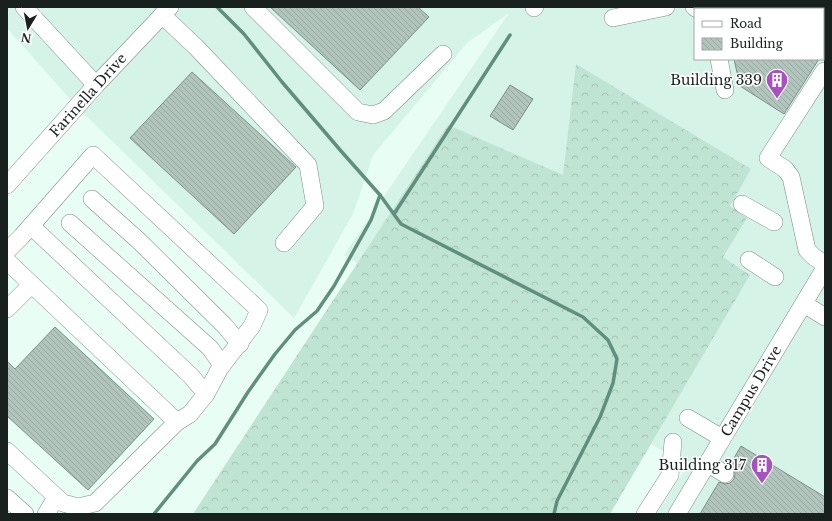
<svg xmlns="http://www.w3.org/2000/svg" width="832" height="521" viewBox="0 0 832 521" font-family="'Libre Baskerville',serif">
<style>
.built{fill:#d6f3e7;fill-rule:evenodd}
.forest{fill:url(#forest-crowns)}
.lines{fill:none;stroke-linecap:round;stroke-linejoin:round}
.stream{stroke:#618f7d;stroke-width:3.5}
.building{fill:url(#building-back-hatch);stroke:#7d9088}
.minor-casing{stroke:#7b8e86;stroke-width:18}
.minor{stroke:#fff;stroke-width:17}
.labels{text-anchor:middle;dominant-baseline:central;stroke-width:3;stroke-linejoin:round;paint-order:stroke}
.poi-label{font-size:14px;fill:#19211e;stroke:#fff;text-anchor:end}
.street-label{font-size:14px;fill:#19211e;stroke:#fff}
</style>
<defs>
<pattern id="forest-crowns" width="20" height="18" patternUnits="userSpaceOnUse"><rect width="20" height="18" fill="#bfe4d4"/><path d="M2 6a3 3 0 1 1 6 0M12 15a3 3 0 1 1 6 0" fill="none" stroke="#a4c3b6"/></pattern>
<pattern id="building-back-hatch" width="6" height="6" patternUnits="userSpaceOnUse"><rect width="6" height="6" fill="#b1c5bc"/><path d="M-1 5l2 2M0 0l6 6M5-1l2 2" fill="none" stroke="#98a9a1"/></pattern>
</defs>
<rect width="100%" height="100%" fill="#e8fdf3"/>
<path class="built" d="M7 7H825V514H657L687 466 344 255 509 13 468 42 373 155 353 214 294 318 77 107 7 28ZM695 9H823V59H695Z"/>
<path class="forest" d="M576 64 751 169 730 206 747 218 723 257 750 275 610 514H193L448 125 563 175Z"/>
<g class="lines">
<g class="stream">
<path d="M217 7 244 34 282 82 341 151 380 195 401 224 583 317 608 340 617 359 613 383 600 417 557 501 554 514"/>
<path d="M394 214 510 35"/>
<path d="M154 514 197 461 215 444 248 392 275 354 295 330 317 311 334 286 371 220 380 195"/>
</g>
</g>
<g class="building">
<path d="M270 7H418L429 17 360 90Z"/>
<path d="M734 59H819L784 114 740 86Z"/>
<path d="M192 72 296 167 234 234 130 138Z"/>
<path d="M510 85 533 99 513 130 490 116Z"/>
<path d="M55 327 154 419 88 490 7 416V361L15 369Z"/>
<path d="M741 446 825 497V514H700L719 482 725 484 730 483 734 479 735 474 734 470 730 465Z"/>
</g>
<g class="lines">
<g class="minor-casing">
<g id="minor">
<path d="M24 7 96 85"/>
<path d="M253 7 358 112 373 115 384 111 443 54"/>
<path d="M694 7 697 9"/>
<path d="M534 8 535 7"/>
<path d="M162 15 196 47 308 165 315 206 284 243"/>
<path d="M613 18 666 7"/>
<path d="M719 59 725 90"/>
<path d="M824 71 768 158 785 169 791 177 807 250 814 257 825 264"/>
<path d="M7 185 96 85 170 7"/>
<path d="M92 199 139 241 224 325 240 344"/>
<path d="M742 204 774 222"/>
<path d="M70 223 210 348 222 365"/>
<path d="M31 226 191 376 206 394"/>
<path d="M7 251 22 236 93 155 259 310 252 326 220 368 206 394 190 414 177 422 95 503 78 507 63 503 7 451"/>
<path d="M749 260 775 277"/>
<path d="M7 261 177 422"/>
<path d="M804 304 825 317"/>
<path d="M7 309 31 285"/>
<path d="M688 418 722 438"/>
<path d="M707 463 725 474"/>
<path d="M7 498 25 514"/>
<path d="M46 514 56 498"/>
<path d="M645 514 670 475 673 442"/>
<path d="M677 514 825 268"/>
</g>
</g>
<use href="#minor" class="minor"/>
</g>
<defs>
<g id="building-pin" transform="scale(1.15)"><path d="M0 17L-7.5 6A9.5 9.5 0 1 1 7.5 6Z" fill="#a752c0" stroke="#fff"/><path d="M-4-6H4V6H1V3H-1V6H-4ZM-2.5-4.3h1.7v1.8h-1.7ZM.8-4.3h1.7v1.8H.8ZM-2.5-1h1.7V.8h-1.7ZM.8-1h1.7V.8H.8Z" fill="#fff"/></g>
</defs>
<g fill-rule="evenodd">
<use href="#building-pin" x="777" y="80"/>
<use href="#building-pin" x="762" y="465"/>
</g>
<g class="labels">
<g class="poi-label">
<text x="762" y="80">Building 339</text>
<text x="746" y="465">Building 317</text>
</g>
<g class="street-label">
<text transform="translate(88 95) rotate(-48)">Farinella Drive</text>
<text transform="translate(751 391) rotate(-59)">Campus Drive</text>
</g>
</g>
<rect width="832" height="521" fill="none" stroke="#19211e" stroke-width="16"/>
<rect x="694" y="8" width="130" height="52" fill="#ffffff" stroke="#a3a6a5"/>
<rect x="702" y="21" width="20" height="6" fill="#ffffff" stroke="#a3a6a5"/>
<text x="730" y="28" font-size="12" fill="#19211e">Road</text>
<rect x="702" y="38" width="20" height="12" fill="url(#building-back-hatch)" stroke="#a3a6a5"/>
<text x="730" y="48" font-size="12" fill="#19211e">Building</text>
<g transform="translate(28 28) rotate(190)" stroke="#ffffff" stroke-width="3" paint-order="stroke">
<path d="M0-3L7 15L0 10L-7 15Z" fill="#19211e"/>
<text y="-6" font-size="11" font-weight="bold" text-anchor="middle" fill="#19211e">N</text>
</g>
</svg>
